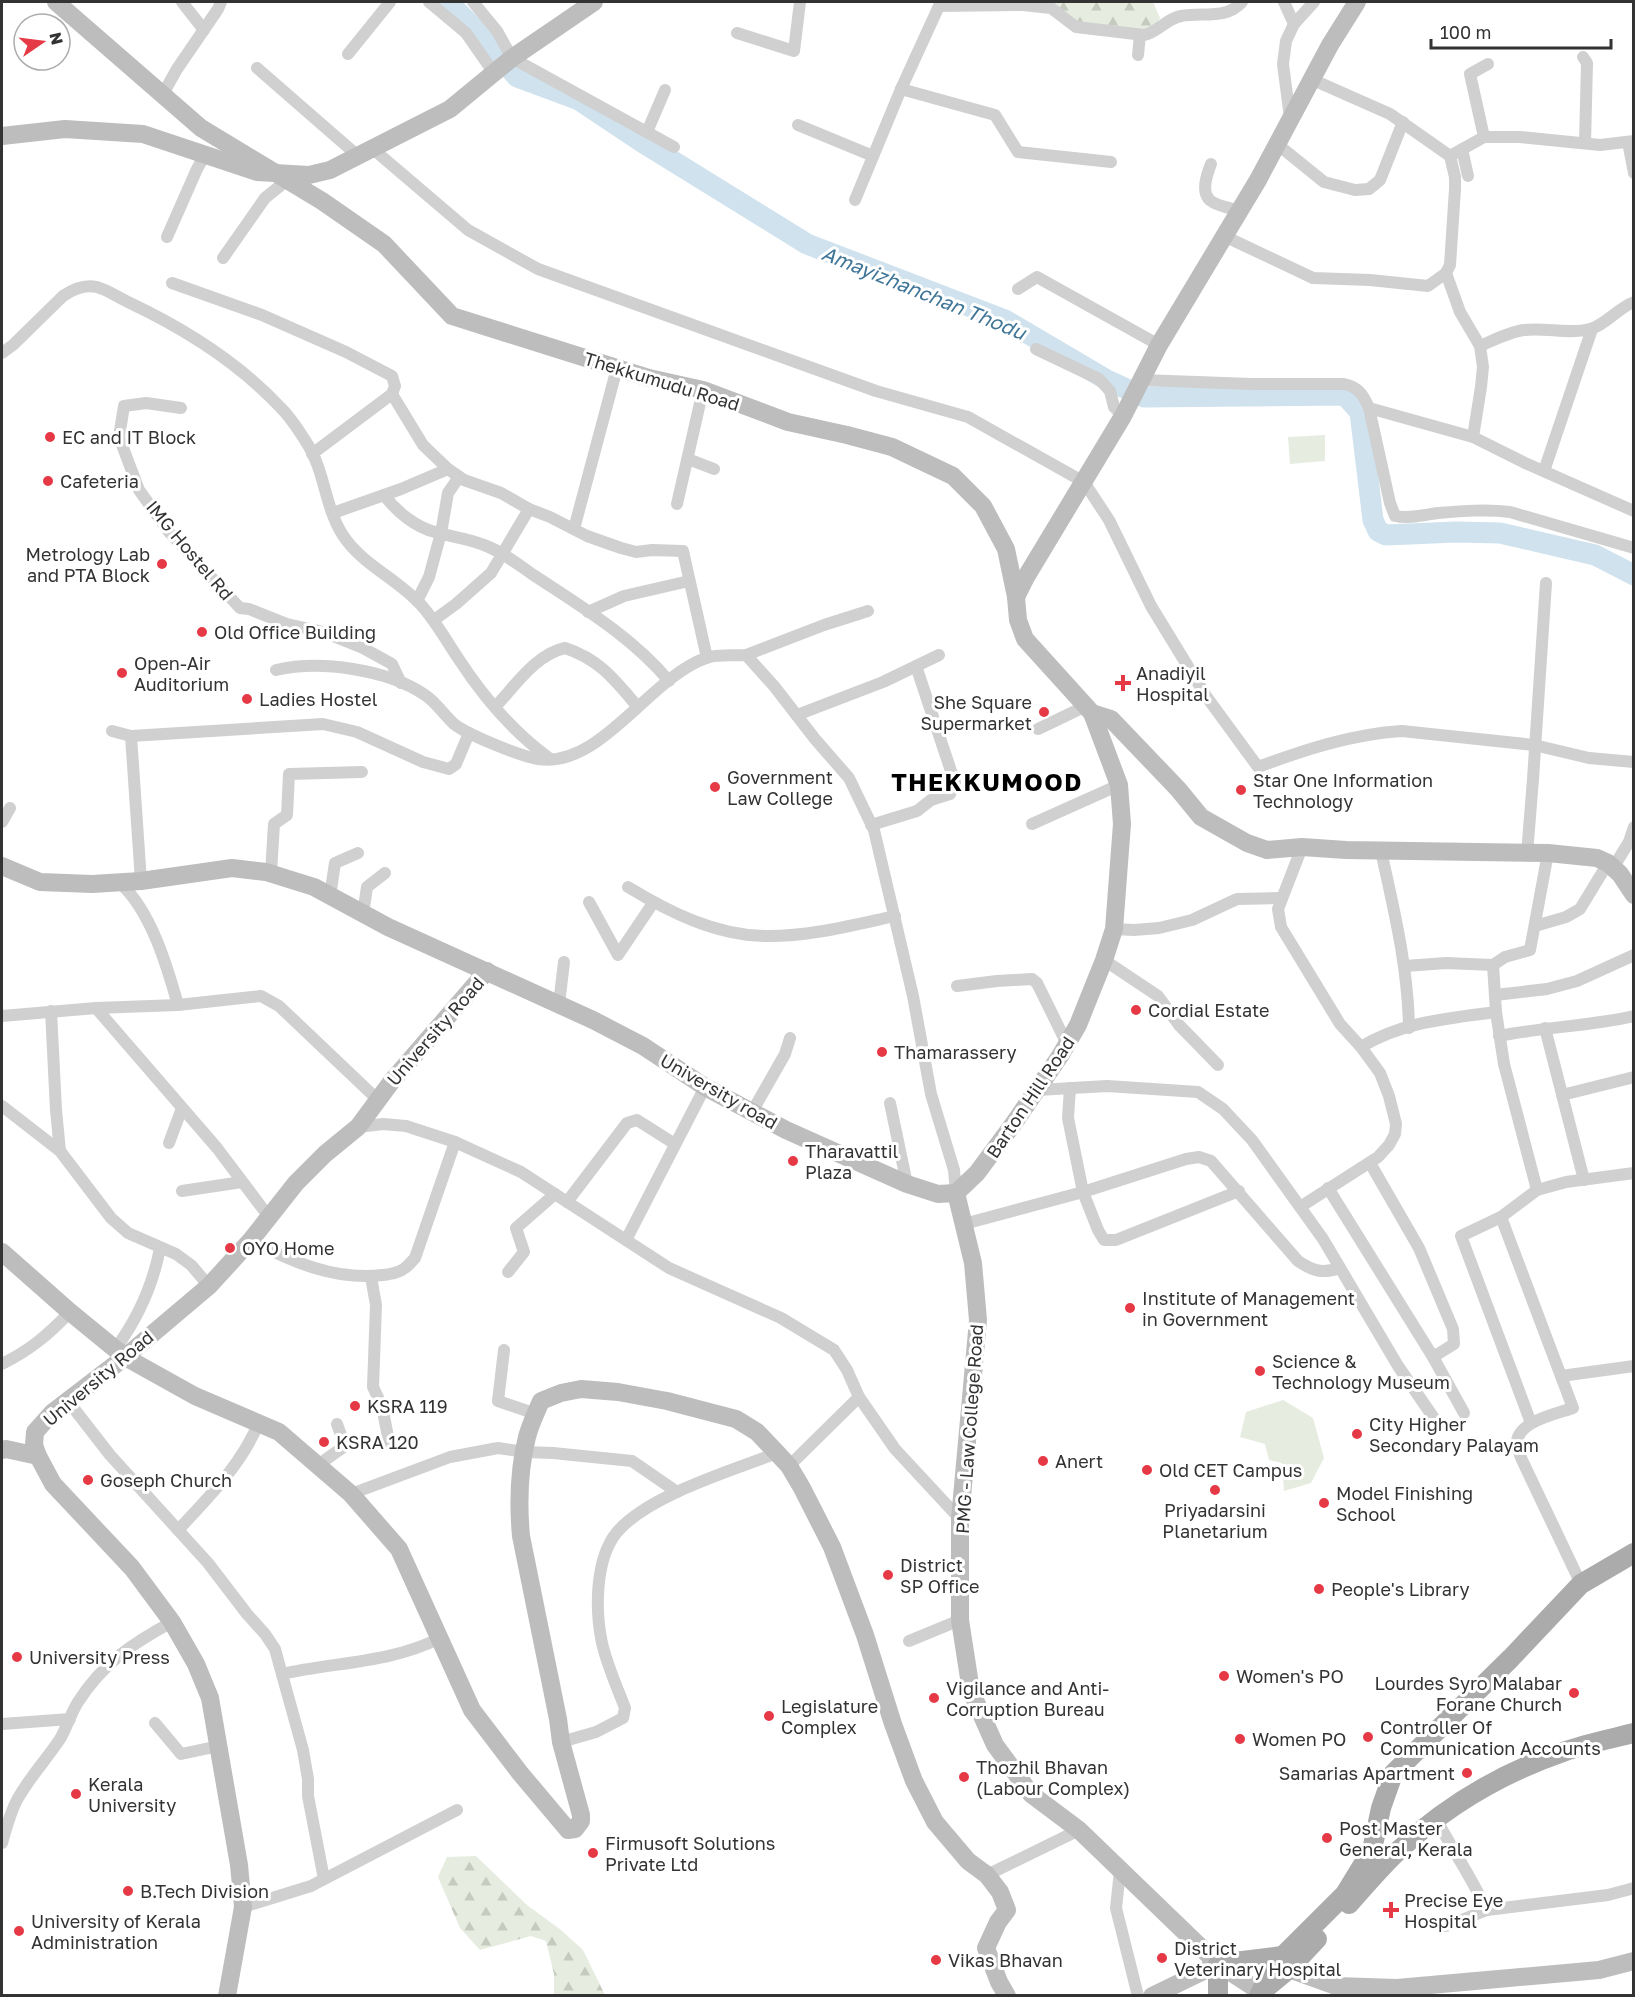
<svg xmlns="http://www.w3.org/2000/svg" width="1635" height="1997" viewBox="0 0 1635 1997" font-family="'Golos Text',sans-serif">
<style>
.forest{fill:url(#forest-firs)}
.garden{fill:#e6ecdf}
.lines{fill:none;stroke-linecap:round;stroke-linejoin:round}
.river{stroke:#cfe2ee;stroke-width:21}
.street{stroke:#d0d0d0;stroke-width:12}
.secondary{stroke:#bdbdbd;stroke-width:18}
.primary{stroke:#ababab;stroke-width:20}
.poi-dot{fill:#e63946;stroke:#fff;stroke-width:2}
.labels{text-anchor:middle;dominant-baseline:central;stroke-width:6;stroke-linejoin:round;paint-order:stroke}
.street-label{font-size:18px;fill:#333;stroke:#fff}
.poi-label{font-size:18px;fill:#333;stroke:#fff;text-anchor:start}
.water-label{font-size:20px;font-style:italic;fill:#3f7597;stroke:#fff}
.district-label{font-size:24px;font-weight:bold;letter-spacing:1.5px;fill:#000;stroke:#fff}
</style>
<defs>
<pattern id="forest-firs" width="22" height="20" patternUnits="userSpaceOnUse" patternTransform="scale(1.5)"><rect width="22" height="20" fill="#e6ecdf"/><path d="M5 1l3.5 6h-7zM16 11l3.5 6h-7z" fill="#c6cbc0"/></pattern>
</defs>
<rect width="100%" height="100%" fill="#fff"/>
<g class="forest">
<path d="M1051 2H1153L1160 18 1154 31 1076 30Z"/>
<path d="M476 1856 527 1905 561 1930 583 1950 605 1995H554V1974L546 1941 531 1936 480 1950 460 1928 438 1877 447 1857Z"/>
</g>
<g class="garden">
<path d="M1325 435V461L1290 464 1288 437Z"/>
<path d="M1283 1400 1313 1418 1324 1458 1311 1483 1284 1491 1282 1463 1269 1460 1265 1444 1240 1437 1246 1412Z"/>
</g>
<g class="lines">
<path class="river" d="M448 2 479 33 517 77 579 100 642 142 807 244 1005 320 1107 380 1144 397 1345 395 1360 412 1373 520 1378 531 1386 535 1456 532 1500 533 1595 555 1634 575"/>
<g class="street">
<path d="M182 2 204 30"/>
<path d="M429 2 466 33 494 73"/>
<path d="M473 2 497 31 512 58 674 147"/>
<path d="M1284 2 1294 24 1286 41 1283 64 1290 118"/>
<path d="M1294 24 1314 2"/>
<path d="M737 33 794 51 800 2"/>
<path d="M348 54 390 2"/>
<path d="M1138 55 1140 35"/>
<path d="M1583 57 1587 63 1585 143"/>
<path d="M257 68 358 156"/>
<path d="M1311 79 1390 114 1450 156 1484 137H1520L1600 145 1634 141"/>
<path d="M163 94 177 69 218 9 221 2"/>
<path d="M798 125 873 156"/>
<path d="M647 132 665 90"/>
<path d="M1484 137 1470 74 1488 64"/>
<path d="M1628 142 1634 173"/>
<path d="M1277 144 1324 182 1355 190 1369 189 1380 180 1403 122"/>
<path d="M373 149 468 230 538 269 876 391 968 417 1084 482 1109 520 1151 606 1206 696 1258 767C1304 750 1352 734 1402 731L1534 745 1589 758 1634 762"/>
<path d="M1462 149 1468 176"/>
<path d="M1111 162 1018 152 995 115 901 89 939 6 1023 5 1051 8 1076 27 1144 35C1158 32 1166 19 1181 16 1203 12 1226 20 1242 2"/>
<path d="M1211 164C1207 174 1200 193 1211 201 1217 206 1231 208 1239 211"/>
<path d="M855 200 901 89"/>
<path d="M1224 236 1313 278 1370 280 1428 286 1446 273 1450 265 1455 189V177L1450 156"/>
<path d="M167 237 197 169 205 155"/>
<path d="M223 258 265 198 286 181"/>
<path d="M172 283 262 315 346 352 392 376 395 386 392 394 312 454"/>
<path d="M1018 289 1037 277 1159 345"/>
<path d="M1480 346C1494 340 1509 332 1524 330 1546 327 1569 335 1590 329 1604 326 1618 308 1634 302"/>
<path d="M1036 349 1099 379 1110 391 1114 407 1123 416"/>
<path d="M2 353 13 345 63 296C73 289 84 284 97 287 108 290 119 298 130 303 185 329 239 363 281 408 291 418 300 432 308 445 326 474 325 513 347 541 367 567 400 581 422 606 436 622 446 640 458 658 482 695 513 732 549 758"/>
<path d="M1142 380 1252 384H1344C1358 387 1363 394 1369 408L1390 503 1395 516C1409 519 1424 515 1438 513 1462 511 1487 509 1510 512L1634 548"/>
<path d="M392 394 423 445 448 469 464 480 501 493 529 509 550 517 587 536 621 548 636 552 652 550 683 551 707 658"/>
<path d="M181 408 146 403 124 406 119 437 139 490 169 532 240 608 249 609 287 624 323 632 363 648 392 664 401 683"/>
<path d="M1369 408 1473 437 1481 387 1483 367 1480 346 1460 312 1446 273"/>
<path d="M1473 437 1525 463 1634 511"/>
<path d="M688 459 714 469"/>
<path d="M1544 471 1592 329"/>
<path d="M384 495C396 511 415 527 435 532 451 537 468 538 484 545 503 552 519 565 535 576 582 607 632 637 669 681"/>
<path d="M677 504 703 390"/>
<path d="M333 513 401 489 448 469"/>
<path d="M574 529 617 368"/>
<path d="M417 601 429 577 441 533 448 493 459 477"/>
<path d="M588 612 624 596 689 581"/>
<path d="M434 620 456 604 491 573 529 509"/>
<path d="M746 655 824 625 868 611"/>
<path d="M276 670C320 660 387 669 425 695 436 702 444 715 454 724 468 735 520 756 538 759 600 769 649 678 706 658 717 654 734 656 746 655L774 686 815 739 849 778 874 830 913 996 931 1094 954 1170 956 1193"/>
<path d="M496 706C515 686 536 654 565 648 599 659 615 680 637 706"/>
<path d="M797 715 883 682 939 655"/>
<path d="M1038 729 1086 706"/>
<path d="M112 731 131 736 141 881"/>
<path d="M131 736 323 724 357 732 423 762 449 769 456 764 469 733"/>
<path d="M2 822 10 808"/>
<path d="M1032 824 1119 785"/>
<path d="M871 825 917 811 931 800 950 794 955 783 916 666"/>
<path d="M1381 851C1394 910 1408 967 1409 1028"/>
<path d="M1527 854 1533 779 1546 583"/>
<path d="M1613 868 1629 842 1634 827"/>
<path d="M271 873 274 824 287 815 289 774 362 772"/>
<path d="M120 883C151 911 167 966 178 1005"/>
<path d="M628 887C669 912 715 935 764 936 808 937 853 925 895 916"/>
<path d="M330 896 335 863 358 853"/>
<path d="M589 902 618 955 653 903"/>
<path d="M363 914 367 887 385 873"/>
<path d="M1535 926 1566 917 1580 909 1608 863"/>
<path d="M1114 929 1134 930 1159 928 1192 920 1237 899 1282 898"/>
<path d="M1104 960 1158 996 1179 1025 1218 1065"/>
<path d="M1405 966 1446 963 1493 965"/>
<path d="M957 986 997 981 1032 979 1037 983 1067 1044"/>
<path d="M1495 995 1547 989 1577 981 1634 955"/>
<path d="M559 1004 564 962"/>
<path d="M96 1008 217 1148 269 1217"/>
<path d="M51 1011 56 1110 60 1151"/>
<path d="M2 1016 96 1008 178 1005 261 996 279 1006 377 1099"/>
<path d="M1545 1028 1584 1180"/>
<path d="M1499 1036C1544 1027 1590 1026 1634 1016"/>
<path d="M1361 1047C1401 1022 1450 1018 1496 1012"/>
<path d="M1070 1088 1068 1118 1083 1192 1098 1230 1104 1240H1116L1239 1191"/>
<path d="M1038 1090 1107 1086 1198 1092 1223 1109 1252 1140 1323 1239 1398 1366 1438 1424"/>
<path d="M1562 1095 1634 1077"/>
<path d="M890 1103 907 1184"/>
<path d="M2 1106 60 1151 111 1218 128 1233 176 1254 191 1265 209 1286"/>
<path d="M752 1112 785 1054 790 1038"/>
<path d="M358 1127 383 1124 406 1126 455 1142 521 1172 669 1268 781 1318 834 1350 847 1370 859 1397 895 1449 960 1519"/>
<path d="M169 1143 182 1108"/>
<path d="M1370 1163 1419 1248 1453 1329 1454 1344 1433 1357"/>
<path d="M1328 1188 1433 1357 1464 1413"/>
<path d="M1537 1190 1566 1182 1634 1173"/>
<path d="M182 1191 242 1182"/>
<path d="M567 1202 627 1123 637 1120 675 1144"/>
<path d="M1300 1207 1378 1157 1389 1145 1395 1134 1396 1124 1389 1096 1380 1073 1361 1047 1340 1024 1281 927 1278 909 1302 847"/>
<path d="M1501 1217 1573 1408C1556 1414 1514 1422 1517 1446 1518 1450 1520 1455 1522 1460L1581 1584"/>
<path d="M964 1224 1083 1192 1186 1159 1199 1157 1211 1161 1298 1261C1313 1271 1322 1274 1340 1268"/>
<path d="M251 1240C292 1262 336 1281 383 1275 391 1274 399 1273 405 1268 409 1265 412 1261 415 1258L455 1142"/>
<path d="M626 1240 705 1087"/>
<path d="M508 1272 524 1252 516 1228 555 1194"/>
<path d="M371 1277 376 1305 373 1387 382 1406 389 1442"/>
<path d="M116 1348C138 1318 153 1285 160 1248"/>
<path d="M504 1350 498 1401 536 1414"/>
<path d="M2 1364C30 1350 48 1335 70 1312"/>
<path d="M1561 1376 1634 1366"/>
<path d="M68 1401 110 1455 208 1563 247 1614 265 1634 275 1649 303 1750 308 1779V1796L324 1879"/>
<path d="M1531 1423 1461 1236 1501 1217 1537 1190 1504 1064 1496 1012 1493 965 1505 957 1530 950 1548 853"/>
<path d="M318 1465 342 1448 341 1435 337 1424"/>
<path d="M789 1466 859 1397"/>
<path d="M351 1494 450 1457 498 1448 525 1452 553 1453 632 1461 677 1492"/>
<path d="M178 1530C209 1497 242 1464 259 1422"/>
<path d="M909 1641 960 1620"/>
<path d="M282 1674C335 1662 391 1663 440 1638"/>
<path d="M155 1723 181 1754 219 1746"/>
<path d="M2 1724 70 1719"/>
<path d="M561 1742 596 1732 623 1718 625 1708C617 1687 607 1665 602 1643 595 1610 595 1559 617 1532 649 1495 731 1471 777 1453"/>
<path d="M1436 1819C1453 1850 1472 1879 1487 1910L1608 1895 1634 1888"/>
<path d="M2 1843C6 1829 10 1813 17 1800 29 1778 46 1760 60 1739 67 1727 71 1713 78 1702 103 1663 133 1643 172 1622"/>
<path d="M1120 1871 1116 1908 1138 1996"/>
<path d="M987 1875 1079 1830"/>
<path d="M243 1907 311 1886 457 1810"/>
<path d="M1446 1926 1487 1910"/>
</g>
<g class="secondary">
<path d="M56 2 201 128 322 201 384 244 452 316 649 378 703 390 788 422 847 435 892 447 953 476 983 506 1006 549 1016 597 1018 620 1025 639 1092 713 1119 785 1122 824 1114 929 1104 960 1078 1025 1060 1056 1014 1123 977 1173 956 1193"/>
<path d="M2 136 65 129 143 134 257 172 309 175 330 170 450 109 512 58 594 2"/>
<path d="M1016 597 1026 577 1123 416 1159 345 1258 180 1330 45 1357 2"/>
<path d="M1092 713 1111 719 1178 789 1201 817 1247 843 1267 850 1302 847 1346 850 1548 853 1597 858 1608 863 1620 874 1634 895"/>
<path d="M2 866 40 882 92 884 141 881 232 868 266 872 314 887 388 927 593 1020 643 1046 705 1087 786 1130 907 1184 938 1194 956 1193"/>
<path d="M956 1193 973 1263 978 1320 960 1519V1620L971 1691 995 1745 1031 1794 1079 1830 1218 1964 1261 1992"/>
<path d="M2 1252 70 1312 125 1357 195 1396 279 1432 351 1494 399 1549 472 1710 520 1773 568 1830 575 1829 581 1821V1815L561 1742 558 1719 521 1536C518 1503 519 1469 527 1437 530 1425 536 1413 541 1401L561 1393 581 1389 618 1392 667 1401 736 1419 757 1432 777 1453 789 1466 802 1488 832 1547 865 1635 893 1724 914 1781 935 1822 968 1861 987 1875 1000 1892 1007 1910 998 1922 986 1948 999 1982 1007 1996"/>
<path d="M2 1450 6 1449 38 1456"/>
<path d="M1281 1960 1289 1969 1336 1986 1397 1988 1599 1970 1634 1961"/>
<path d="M227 1996 243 1907 239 1865 210 1698 196 1664 172 1622 132 1568 53 1484 38 1456 34 1445 35 1432 52 1413 125 1357 209 1286 251 1240 296 1183 325 1154 358 1127 392 1081 487 971"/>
<path d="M1152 1996 1218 1964"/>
</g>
<g class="primary">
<path d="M1349 1904C1365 1886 1381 1867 1399 1850 1446 1806 1502 1773 1563 1752 1585 1744 1610 1739 1634 1733"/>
<path d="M1267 1987 1289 1969 1317 1939"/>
<path d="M1218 1996V1964L1282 1956"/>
<path d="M1259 1996 1274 1965 1345 1894 1372 1850 1381 1808 1393 1774 1511 1658 1581 1584 1634 1553"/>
</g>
</g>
<g class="poi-dot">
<circle cx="50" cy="437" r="6"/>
<circle cx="48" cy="481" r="6"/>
<circle cx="162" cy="564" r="6"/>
<circle cx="202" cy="632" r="6"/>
<circle cx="122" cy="673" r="6"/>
<path d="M1120 674h6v6h6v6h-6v6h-6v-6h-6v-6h6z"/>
<circle cx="247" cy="699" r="6"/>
<circle cx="1044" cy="712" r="6"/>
<circle cx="715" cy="787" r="6"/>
<circle cx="1241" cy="790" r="6"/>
<circle cx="1136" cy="1010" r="6"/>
<circle cx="882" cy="1052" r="6"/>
<circle cx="793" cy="1161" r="6"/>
<circle cx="230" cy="1248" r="6"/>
<circle cx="1130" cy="1308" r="6"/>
<circle cx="1260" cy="1371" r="6"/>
<circle cx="355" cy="1406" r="6"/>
<circle cx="1357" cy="1434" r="6"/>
<circle cx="324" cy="1442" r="6"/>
<circle cx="1043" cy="1461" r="6"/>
<circle cx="1147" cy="1470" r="6"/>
<circle cx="88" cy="1480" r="6"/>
<circle cx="1215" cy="1490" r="6"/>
<circle cx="1324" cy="1503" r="6"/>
<circle cx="888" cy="1575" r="6"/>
<circle cx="1319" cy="1589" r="6"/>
<circle cx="17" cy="1657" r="6"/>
<circle cx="1224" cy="1676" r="6"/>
<circle cx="1574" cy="1693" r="6"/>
<circle cx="934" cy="1698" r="6"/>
<circle cx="769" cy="1716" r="6"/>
<circle cx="1368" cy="1737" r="6"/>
<circle cx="1240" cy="1739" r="6"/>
<circle cx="1467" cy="1773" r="6"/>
<circle cx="964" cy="1777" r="6"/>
<circle cx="76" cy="1794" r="6"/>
<circle cx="1327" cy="1838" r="6"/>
<circle cx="593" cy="1853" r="6"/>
<circle cx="128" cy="1891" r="6"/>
<path d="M1388 1901h6v6h6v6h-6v6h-6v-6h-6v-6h6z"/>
<circle cx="19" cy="1931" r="6"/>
<circle cx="1162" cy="1958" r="6"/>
<circle cx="936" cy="1960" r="6"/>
</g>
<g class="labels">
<g class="street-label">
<text transform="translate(662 381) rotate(17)">Thekkumudu Road</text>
<text transform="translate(190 550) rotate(50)">IMG Hostel Rd</text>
<text transform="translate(435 1031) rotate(-49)">University Road</text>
<text transform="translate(719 1091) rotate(30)">University road</text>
<text transform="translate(1030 1097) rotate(-56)">Barton Hill Road</text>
<text transform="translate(98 1378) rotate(-40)">University Road</text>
<text transform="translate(969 1429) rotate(-86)">PMG - Law College Road</text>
</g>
<g class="poi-label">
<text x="62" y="437">EC and IT Block</text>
<text x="60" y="481">Cafeteria</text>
<text x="150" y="554" text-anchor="end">Metrology Lab<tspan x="150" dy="21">and PTA Block</tspan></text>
<text x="214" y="632">Old Office Building</text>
<text x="134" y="663">Open-Air<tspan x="134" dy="21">Auditorium</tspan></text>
<text x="1136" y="673">Anadiyil<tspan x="1136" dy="21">Hospital</tspan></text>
<text x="259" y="699">Ladies Hostel</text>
<text x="1032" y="702" text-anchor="end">She Square<tspan x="1032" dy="21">Supermarket</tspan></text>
<text x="727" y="777">Government<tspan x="727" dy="21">Law College</tspan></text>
<text x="1253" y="780">Star One Information<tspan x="1253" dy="21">Technology</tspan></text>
<text x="1148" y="1010">Cordial Estate</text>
<text x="894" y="1052">Thamarassery</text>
<text x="805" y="1151">Tharavattil<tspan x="805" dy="21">Plaza</tspan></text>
<text x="242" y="1248">OYO Home</text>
<text x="1142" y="1298">Institute of Management<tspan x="1142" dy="21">in Government</tspan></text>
<text x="1272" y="1361">Science &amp;<tspan x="1272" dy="21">Technology Museum</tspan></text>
<text x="367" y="1406">KSRA 119</text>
<text x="1369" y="1424">City Higher<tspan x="1369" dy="21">Secondary Palayam</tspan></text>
<text x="336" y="1442">KSRA 120</text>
<text x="1055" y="1461">Anert</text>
<text x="1159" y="1470">Old CET Campus</text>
<text x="100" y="1480">Goseph Church</text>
<text x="1336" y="1493">Model Finishing<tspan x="1336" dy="21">School</tspan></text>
<text x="1215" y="1510" text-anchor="middle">Priyadarsini<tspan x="1215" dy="21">Planetarium</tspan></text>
<text x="900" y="1565">District<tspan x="900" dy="21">SP Office</tspan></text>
<text x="1331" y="1589">People's Library</text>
<text x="29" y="1657">University Press</text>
<text x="1236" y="1676">Women's PO</text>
<text x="1562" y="1683" text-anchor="end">Lourdes Syro Malabar<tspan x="1562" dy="21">Forane Church</tspan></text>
<text x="946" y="1688">Vigilance and Anti-<tspan x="946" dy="21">Corruption Bureau</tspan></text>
<text x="781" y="1706">Legislature<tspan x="781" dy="21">Complex</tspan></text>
<text x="1380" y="1727">Controller Of<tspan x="1380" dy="21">Communication Accounts</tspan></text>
<text x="1252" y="1739">Women PO</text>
<text x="976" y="1767">Thozhil Bhavan<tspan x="976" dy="21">(Labour Complex)</tspan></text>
<text x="1455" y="1773" text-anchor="end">Samarias Apartment</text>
<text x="88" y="1784">Kerala<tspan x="88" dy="21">University</tspan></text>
<text x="1339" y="1828">Post Master<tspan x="1339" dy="21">General, Kerala</tspan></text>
<text x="605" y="1843">Firmusoft Solutions<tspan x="605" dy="21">Private Ltd</tspan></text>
<text x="140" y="1891">B.Tech Division</text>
<text x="1404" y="1900">Precise Eye<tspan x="1404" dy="21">Hospital</tspan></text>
<text x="31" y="1921">University of Kerala<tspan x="31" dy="21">Administration</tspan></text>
<text x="1174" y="1948">District<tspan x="1174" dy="21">Veterinary Hospital</tspan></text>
<text x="948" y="1960">Vikas Bhavan</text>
</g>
<g class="water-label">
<text transform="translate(924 292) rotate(22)">Amayizhanchan Thodu</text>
</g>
<g class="district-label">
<text x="987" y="781">THEKKUMOOD</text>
</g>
</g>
<rect width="1635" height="1997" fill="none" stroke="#333333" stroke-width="6"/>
<g transform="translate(42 42) rotate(76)"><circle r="28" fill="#ffffff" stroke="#adadad" stroke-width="1.5"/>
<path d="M0-4.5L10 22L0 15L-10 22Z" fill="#e63946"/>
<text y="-9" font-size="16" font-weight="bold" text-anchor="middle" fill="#333333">N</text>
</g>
<path d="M1431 39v9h180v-9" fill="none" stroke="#333333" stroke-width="3"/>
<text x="1440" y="39" font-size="18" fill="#333333" stroke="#ffffff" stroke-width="4.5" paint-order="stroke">100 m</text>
</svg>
